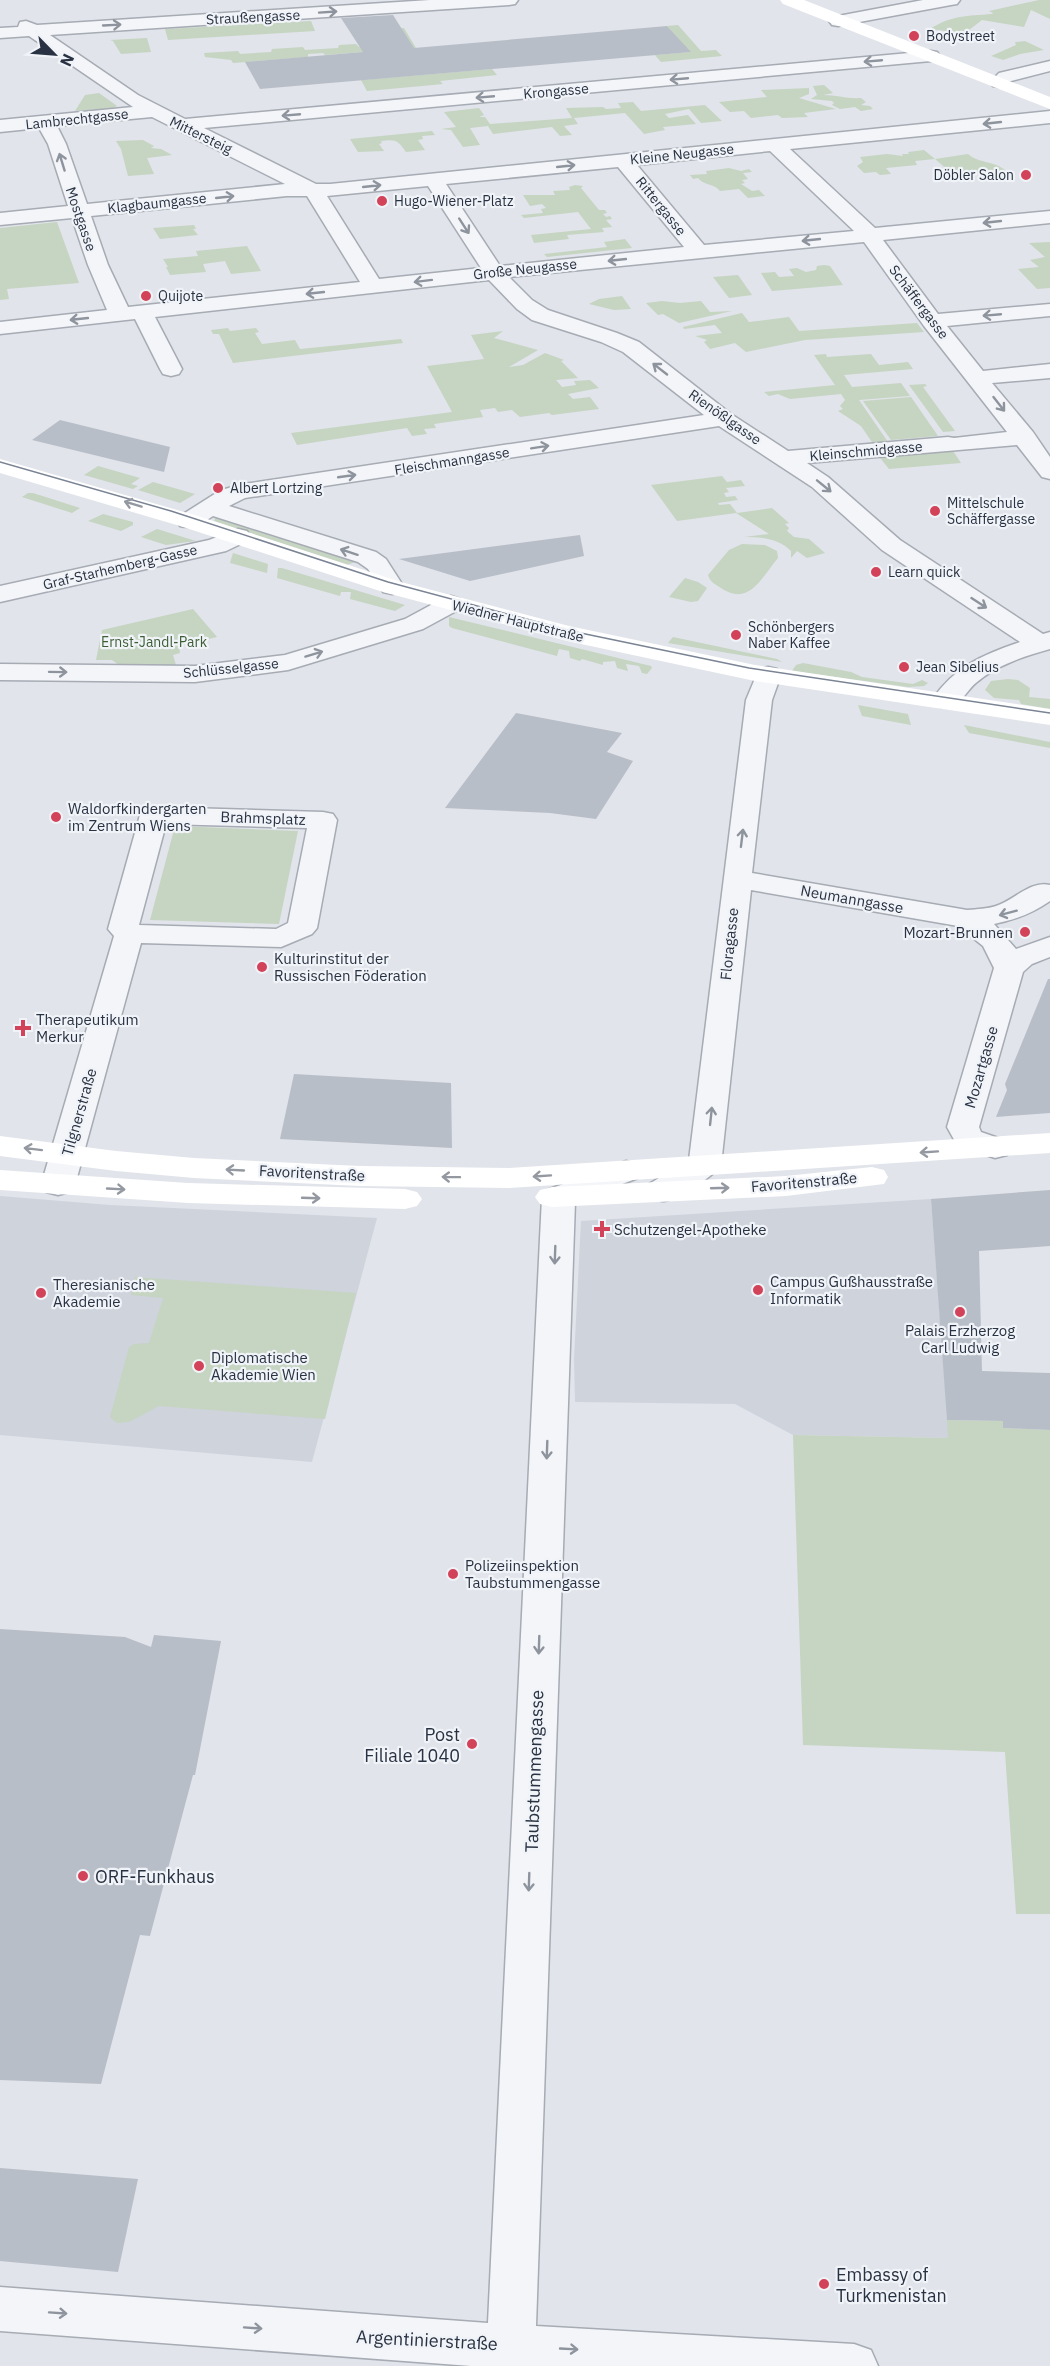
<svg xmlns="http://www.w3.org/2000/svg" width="1050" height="2366" viewBox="0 0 1050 2366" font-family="'IBM Plex Sans',sans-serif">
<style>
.built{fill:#cfd3dc}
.green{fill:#c6d4c2}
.building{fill:#b8bec7}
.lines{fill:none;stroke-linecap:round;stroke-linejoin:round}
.street-casing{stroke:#a6abb4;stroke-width:3}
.street{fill:#f4f5f8;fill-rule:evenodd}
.secondary{fill:#fff;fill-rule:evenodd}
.tram{stroke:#7a8494;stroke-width:1.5}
.oneway{stroke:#8e949d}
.oneway2{stroke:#9498a0}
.poi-dot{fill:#d24359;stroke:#f0f3f7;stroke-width:2}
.labels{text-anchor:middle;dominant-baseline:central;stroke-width:4.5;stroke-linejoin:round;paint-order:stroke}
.far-street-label{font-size:14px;fill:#293242;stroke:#f0f3f7}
.far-poi-label{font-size:14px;fill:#293242;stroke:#f0f3f7;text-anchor:start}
.far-park-label{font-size:14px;fill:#3d5e35;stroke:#f0f3f7}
.poi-label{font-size:15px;fill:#293242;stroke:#f0f3f7;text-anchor:start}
.street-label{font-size:15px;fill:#293242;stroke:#f0f3f7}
.near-poi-label{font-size:18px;fill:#293242;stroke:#f0f3f7;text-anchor:start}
.near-street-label{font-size:18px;fill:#293242;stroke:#f0f3f7}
</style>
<rect width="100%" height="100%" fill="#e1e4ea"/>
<g class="built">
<path d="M0 1196 110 1205 377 1218 312 1462 0 1435Z"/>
<path d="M931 1199 949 1438 793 1435 735 1404 575 1402 574 1359 581 1221Z"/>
</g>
<g class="green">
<path d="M1039 0H1050V19L1031 10 1024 27 982 20 956 40 945 35 948 34 946 31 930 29C952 15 967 16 992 14L993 13 989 11Z"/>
<path d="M311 21 315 31 168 40 165 29Z"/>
<path d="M678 25 701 51 716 50 722 56 661 62 655 55 690 52 667 26Z"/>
<path d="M404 28 416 48 325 55 323 53 308 54V57L233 63 231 60 205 57 204 53 238 51 240 54 271 52 272 49 303 47 305 50 338 48 339 45 356 44 359 47 363 46 391 29Z"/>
<path d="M147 38 151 52 121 54 113 41 110 40Z"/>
<path d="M1025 41 1044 50 1020 54 1003 60 991 56 1016 45 1015 42Z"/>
<path d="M492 69 497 75 440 81 443 84 433 85 367 91 361 80Z"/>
<path d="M824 85 833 93 823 95C837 95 847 99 861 98L866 102 861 105 870 106 873 109 861 111 855 107 840 109 832 105 834 103 832 101 811 99 817 95 813 86Z"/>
<path d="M809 88V94L799 98 836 109 804 113 808 117 782 118 778 115 751 118 744 111 730 112 719 102 767 97 761 90Z"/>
<path d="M99 93 117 106 113 108 75 111 85 95Z"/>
<path d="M633 102 641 111 705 105 722 121 701 123 689 109 665 114 669 118 688 115 696 124 663 127 665 130 644 134 625 113 574 118 578 124 564 126 572 135 560 136 552 127 493 134 488 126 470 128 480 145 463 147 451 130 441 129 456 127 444 112 479 108 484 115 479 117H485L490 124 572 118 566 108 603 107 606 109 621 108 618 103Z"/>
<path d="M432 131 435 135 422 136 423 139 418 140 425 150 406 152C398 140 395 139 381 141L382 143 379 144 384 151 358 152 350 139Z"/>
<path d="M143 140 154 146 151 148 161 149 172 155 147 158 154 174 128 176 121 149 116 141Z"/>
<path d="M924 150 935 159 968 154C979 164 994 160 1006 171L955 176 935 159 915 161 917 165 886 168 891 174 880 175 876 172 864 173 857 166 863 162 860 157 887 154 903 156 902 154H909L908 152Z"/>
<path d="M729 168 741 171 749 169 752 172 743 173 748 179 742 180 745 183 741 184 752 191 759 190 765 196 748 198 739 189 720 191C714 183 704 186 698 178L693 179 690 175 707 174 706 171Z"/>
<path d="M575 185 583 186 581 188 599 210H605L607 213 603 214 606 217 610 216 612 219 606 220 612 227 602 228 604 232 567 235 569 239 534 243 531 235 591 229 578 212 524 218 521 215 543 213 541 209 546 208 542 204 530 206 523 195H555L553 191 570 190 569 187Z"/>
<path d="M57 222 79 283 7 289 9 299 0 300V228Z"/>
<path d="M194 225 196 229H193L198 235 160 239 153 228Z"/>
<path d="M625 239 632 248 547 257 544 254 607 247 604 242Z"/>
<path d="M1050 242V288L1037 289 1018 269 1039 267 1030 260 1045 257 1029 243Z"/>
<path d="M247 246 261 271 231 274 225 261 203 264 206 272 170 275 166 267H168L163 259 198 256 196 251Z"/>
<path d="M824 265 830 266 843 285 772 291 761 273 775 272 779 277 794 276 789 269 797 268 806 272 816 270 817 266Z"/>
<path d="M738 275 752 295 729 298 713 277Z"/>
<path d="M622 296 631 309 614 310 589 304 599 299Z"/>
<path d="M662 301 680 303 701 301 710 312 732 311 679 323 663 314 658 315 646 303Z"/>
<path d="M742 313 749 322 789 317 799 331 917 323 924 332 805 340 746 352 735 343 710 349 704 342 707 340 695 336 722 333 715 325 684 329 683 327Z"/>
<path d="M228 328 230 331 256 328 259 332 255 333 262 344 295 340 300 349 401 339 403 343 233 363 219 334H213L211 330Z"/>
<path d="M503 331 494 338 538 350 509 367 523 365 545 353 564 360 561 361 578 378 556 380 562 387 576 385 574 381 590 380 599 388 568 394 573 399 590 397 599 409 552 415 549 413 520 417 512 410 498 412 495 408 480 410 483 417 434 424 436 428 424 429 427 434 412 436 407 428 297 445 291 433 452 412 427 366 484 359 471 335Z"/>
<path d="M826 354 827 357 871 354 879 365 908 362 913 369 844 375 852 387 901 383 910 396 859 400 888 442 958 436 960 439 876 448 861 426 838 411 843 409 840 406 845 400 841 394 790 399 778 394 769 396 764 392 835 385 814 355Z"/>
<path d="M925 384 927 386 923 387 955 431 943 432 909 385Z"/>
<path d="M911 397 938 436 891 440 863 401Z"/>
<path d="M949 445 961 463 889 469 877 454Z"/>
<path d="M98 466 140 478 131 484 138 486 133 489 84 475Z"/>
<path d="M722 476 727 482 741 480 745 486 726 488 729 492 724 493 726 497 735 496 738 500 718 503 719 505 730 504 737 513 772 508 789 523 785 524 789 528 787 531 794 537 809 539 825 553 807 558 797 551 791 558V551C779 538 760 537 744 537L769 534 736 513 677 521 651 485Z"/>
<path d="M153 482 195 494 180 503 138 490Z"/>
<path d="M28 493H33L80 508 72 513 22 497Z"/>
<path d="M103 514 133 522V525L121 531 88 521Z"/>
<path d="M216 517 219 518 358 561 347 565 214 521Z"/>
<path d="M157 529 196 541 166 545 141 537Z"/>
<path d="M742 544 765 545 777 551 778 558C761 578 749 607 721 588 715 584 710 582 708 575L729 550Z"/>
<path d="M233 553 268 564 267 573 230 563Z"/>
<path d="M278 568H282L405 605 395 611 350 599 351 592H341L340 596 277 578Z"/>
<path d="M685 578 698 582 707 588 698 601 691 602 669 597Z"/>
<path d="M193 609 217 637 179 646 180 653 173 655 176 665H119L112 660H96L102 630Z"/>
<path d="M449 617 651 666 652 668 647 674 642 673 639 666 626 664 628 671 617 668 615 661 603 662V665L582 659 580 661 570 658 569 651 559 649 557 656 452 628 449 626Z"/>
<path d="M673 637 777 659 782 662 668 643Z"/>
<path d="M803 663 851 672 862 677 913 684 922 680 928 683 924 686 908 687 792 671 796 665Z"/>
<path d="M1008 679 1018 680 1030 688 1029 697 1050 699V709L1021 704 1019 700 994 698 985 690 991 681Z"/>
<path d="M858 705 908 714 911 725 862 716Z"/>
<path d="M964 725 1050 742V748L969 733Z"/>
<path d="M175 826 298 831 279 924 150 920Z"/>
<path d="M135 1277 356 1293 325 1419 159 1406 129 1422 117 1423 110 1417 129 1347 134 1344 149 1343 163 1298 131 1295Z"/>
<path d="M947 1420 1003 1421V1428L1050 1430V1914H1016L1005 1752 803 1745 793 1435 948 1438Z"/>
</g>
<g class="building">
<path d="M393 15 414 48 667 26 691 52 260 89 245 62 363 52 341 18Z"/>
<path d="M60 420 170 447 164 472 32 440Z"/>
<path d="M580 535 584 556 470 581 399 559Z"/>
<path d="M516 713 622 733 607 752 633 761 596 819 550 813 445 808Z"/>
<path d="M1048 979H1050V1113L996 1117 1007 1090 1005 1084Z"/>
<path d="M294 1074 451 1083 452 1148 280 1139Z"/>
<path d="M1050 1190V1246L979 1251 982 1371 1050 1373V1430L1003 1428V1421L947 1420 931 1199Z"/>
<path d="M0 1629 125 1637 151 1647 154 1635 221 1641 195 1775H193L150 1936 140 1935 101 2084 0 2080Z"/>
<path d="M0 2168 138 2179 118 2272 0 2261Z"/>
</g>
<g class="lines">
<g class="street-casing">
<g id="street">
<path d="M430 0H518L515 4 509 5 50 35 138 95 185 119 931 51 937 52 940 56 937 60 931 61 204 128 316 184H330L1050 111V123L790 149 875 228 1050 211V223L883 240 938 314 1050 304V316L947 326 983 371 1050 364V378L992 383 1033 432 1050 457V479L1042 477 1017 445 807 463 828 477 900 540 1043 634 1050 632V649C1025 656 997 665 977 682 969 688 962 701 954 706 948 709 942 707 936 706L932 700C954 667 984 654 1020 642L882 550 812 487 719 426 245 498 229 506 376 552 386 559 404 587 401 592 392 594 383 592 368 569 358 562 213 516C201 524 194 529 180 526L177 521 180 516 221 490 244 484 704 415 623 352 601 342 532 320 517 309 489 280 155 317 182 369 179 374 171 376 163 374 160 369 135 319 0 334V322L107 310 88 265 72 218 0 225V213L68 206 48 144 39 128 0 132V120L133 107 29 36 0 38V28L18 27 20 22 26 21 37 25ZM152 117 285 184 87 204 66 144 57 126ZM770 151 854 231 704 245 637 165ZM618 167 684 247 500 266 446 184ZM428 186 481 268 379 279 327 196ZM287 196H307L360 282 128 307 108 265 91 216ZM864 242 924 326 1007 432 954 438 948 437 788 451 731 414 639 342 617 333 548 310 532 300 509 277Z"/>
<path d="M923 0H960L957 4 951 5 838 26 832 25 829 21 832 17 838 16Z"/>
<path d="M1050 61V71L1011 81 999 87 993 86 990 82 999 73Z"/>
<path d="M238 529 247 531 250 536 247 541 226 551 0 602V586L209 540Z"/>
<path d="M451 596 460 599 464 604 460 609 423 629 288 670 195 682 0 680V664L195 666 285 655 405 619 442 599Z"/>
<path d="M768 667 777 669 781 675 772 700 752 873 967 910C977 909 987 909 996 906 1014 900 1031 880 1050 885V901C1033 913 1015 920 994 924L1016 949 1050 937V957L1032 964 1023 972 979 1127 981 1132 1007 1141 1011 1148 1007 1155 995 1158 957 1145 947 1127 994 968 983 946 958 926 751 890 721 1165C713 1177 678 1199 664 1201 659 1201 654 1199 649 1198L644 1191 649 1184 689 1160 746 700 759 669Z"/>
<path d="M154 807 323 812 333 814 337 820 317 928 312 934 281 947 141 943 75 1185 70 1192 58 1195 46 1192 41 1185 114 936 108 929 140 815 144 809ZM166 824 307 828 288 923 276 929 139 925Z"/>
<path d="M626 1161 638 1164 642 1171 638 1178 575 1202 536 2326 854 2344 871 2350 878 2366H471L0 2331V2287L488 2323 542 1197 547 1190Z"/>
</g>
</g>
<use href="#street" class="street"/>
<g class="secondary">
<path d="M780 0H804L1050 97V109L783 4Z"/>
<path d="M0 459 198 516 401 582 569 626 755 665 1050 709V725L755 681 567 641 383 592 180 526 0 473Z"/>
<path d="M1050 1133V1153L509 1188 360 1186 194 1178 116 1171 0 1156V1136L116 1151 194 1158 360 1166 509 1168Z"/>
<path d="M872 1167 884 1170 888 1177 884 1184 786 1196 552 1207 540 1204 535 1197 540 1190 552 1187 786 1176Z"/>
<path d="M0 1170 188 1183 405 1189 417 1192 422 1199 417 1206 405 1209 188 1203 0 1190Z"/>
</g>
<path class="tram" d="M0 462 171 511 388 582 571 631 749 668 1050 713"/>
</g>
<defs><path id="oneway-shaft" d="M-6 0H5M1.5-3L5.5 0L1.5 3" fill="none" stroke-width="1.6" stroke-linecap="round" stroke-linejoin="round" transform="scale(1.5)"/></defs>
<g class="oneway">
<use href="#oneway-shaft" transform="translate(328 12) rotate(-4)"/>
<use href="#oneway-shaft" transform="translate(112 25) rotate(-3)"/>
<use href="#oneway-shaft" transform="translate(873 61) rotate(175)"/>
<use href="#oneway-shaft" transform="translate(679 79) rotate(175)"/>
<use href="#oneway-shaft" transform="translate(485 97) rotate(175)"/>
<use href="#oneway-shaft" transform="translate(291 115) rotate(175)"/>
<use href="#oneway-shaft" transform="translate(992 123) rotate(174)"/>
<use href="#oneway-shaft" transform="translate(62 162) rotate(-107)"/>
<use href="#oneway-shaft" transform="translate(566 166) rotate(-6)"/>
<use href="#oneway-shaft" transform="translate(372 186) rotate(-6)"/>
<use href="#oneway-shaft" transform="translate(225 197) rotate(-6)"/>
<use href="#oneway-shaft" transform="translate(992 222) rotate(174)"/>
<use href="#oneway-shaft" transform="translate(464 226) rotate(57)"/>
<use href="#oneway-shaft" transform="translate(811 240) rotate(174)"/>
<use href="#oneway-shaft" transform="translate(617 260) rotate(174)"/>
<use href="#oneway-shaft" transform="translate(423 281) rotate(173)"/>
<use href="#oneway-shaft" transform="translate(315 293) rotate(174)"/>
<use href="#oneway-shaft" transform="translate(992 315) rotate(175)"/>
<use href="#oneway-shaft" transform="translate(79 319) rotate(174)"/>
<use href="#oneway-shaft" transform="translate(660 369) rotate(-142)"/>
<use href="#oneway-shaft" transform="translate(999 404) rotate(52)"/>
<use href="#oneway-shaft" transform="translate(540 447) rotate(-9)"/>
<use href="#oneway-shaft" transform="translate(347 476) rotate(-8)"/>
<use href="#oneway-shaft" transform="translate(824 486) rotate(39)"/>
<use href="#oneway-shaft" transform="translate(349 552) rotate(-162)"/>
<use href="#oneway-shaft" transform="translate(979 603) rotate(33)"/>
<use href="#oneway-shaft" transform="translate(314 654) rotate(-17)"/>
<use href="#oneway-shaft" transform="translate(58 672) rotate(1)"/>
<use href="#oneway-shaft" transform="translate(742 838) rotate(-83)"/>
<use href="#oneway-shaft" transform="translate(1008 913) rotate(165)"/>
<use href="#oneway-shaft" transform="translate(711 1116) rotate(-84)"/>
<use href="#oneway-shaft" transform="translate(555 1255) rotate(92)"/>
<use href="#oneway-shaft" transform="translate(547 1450) rotate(92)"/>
<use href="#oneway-shaft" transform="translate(539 1645) rotate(92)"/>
<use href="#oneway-shaft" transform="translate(529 1882) rotate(92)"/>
<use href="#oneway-shaft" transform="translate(58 2313) rotate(4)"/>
<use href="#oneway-shaft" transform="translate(253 2328) rotate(4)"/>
<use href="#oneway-shaft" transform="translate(569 2349) rotate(3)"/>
</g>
<g class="oneway2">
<use href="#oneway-shaft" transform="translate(133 504) rotate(-163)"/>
<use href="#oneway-shaft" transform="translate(33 1149) rotate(-173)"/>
<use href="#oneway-shaft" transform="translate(929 1152) rotate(176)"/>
<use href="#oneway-shaft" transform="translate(235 1170) rotate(-177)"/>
<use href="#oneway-shaft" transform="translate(542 1176) rotate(176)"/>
<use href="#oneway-shaft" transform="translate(451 1177) rotate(-179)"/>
<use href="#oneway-shaft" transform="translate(720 1188) rotate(-2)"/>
<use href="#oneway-shaft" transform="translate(116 1189) rotate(3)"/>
<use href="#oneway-shaft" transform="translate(311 1198) rotate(2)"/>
</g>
<g class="poi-dot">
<circle cx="914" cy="36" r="6"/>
<circle cx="1026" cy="175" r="6"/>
<circle cx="382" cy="201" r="6"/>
<circle cx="146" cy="296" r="6"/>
<circle cx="218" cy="488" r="6"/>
<circle cx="935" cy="511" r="6"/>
<circle cx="876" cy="572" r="6"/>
<circle cx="736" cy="635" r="6"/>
<circle cx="904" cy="667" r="6"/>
<circle cx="56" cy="817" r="6"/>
<circle cx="1025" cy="932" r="6"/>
<circle cx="262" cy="967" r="6"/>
<path d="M20 1019h6v6h6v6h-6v6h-6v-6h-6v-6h6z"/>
<path d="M599 1220h6v6h6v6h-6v6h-6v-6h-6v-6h6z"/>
<circle cx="758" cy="1290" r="6"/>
<circle cx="41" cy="1293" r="6"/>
<circle cx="960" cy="1312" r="6"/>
<circle cx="199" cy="1366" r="6"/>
<circle cx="453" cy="1574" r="6"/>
<circle cx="472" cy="1744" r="6"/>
<circle cx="83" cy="1876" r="6"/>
<circle cx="824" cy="2284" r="6"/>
</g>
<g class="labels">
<g class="far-street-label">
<text transform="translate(253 17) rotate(-3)">Straußengasse</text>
<text transform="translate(556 91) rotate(-5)">Krongasse</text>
<text transform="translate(77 119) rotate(-6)">Lambrechtgasse</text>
<text transform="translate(201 135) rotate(26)">Mittersteig</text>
<text transform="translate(682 154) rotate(-6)">Kleine Neugasse</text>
<text transform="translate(157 203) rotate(-6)">Klagbaumgasse</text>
<text transform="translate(661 206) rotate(51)">Rittergasse</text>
<text transform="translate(81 219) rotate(71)">Mostgasse</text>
<text transform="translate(525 269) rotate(-6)">Große Neugasse</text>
<text transform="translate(919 302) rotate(53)">Schäffergasse</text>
<text transform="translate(725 417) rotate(35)">Rienößlgasse</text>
<text transform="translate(866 451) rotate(-5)">Kleinschmidgasse</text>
<text transform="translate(452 461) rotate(-9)">Fleischmanngasse</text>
<text transform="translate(120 567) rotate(-13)">Graf-Starhemberg-Gasse</text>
<text transform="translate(518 621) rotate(14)">Wiedner Hauptstraße</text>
<text transform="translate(231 668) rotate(-6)">Schlüsselgasse</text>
</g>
<g class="far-poi-label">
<text x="926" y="36">Bodystreet</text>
<text x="1014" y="175" text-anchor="end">Döbler Salon</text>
<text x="394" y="201">Hugo-Wiener-Platz</text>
<text x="158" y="296">Quijote</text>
<text x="230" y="488">Albert Lortzing</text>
<text x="947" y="503">Mittelschule<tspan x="947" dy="16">Schäffergasse</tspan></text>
<text x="888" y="572">Learn quick</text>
<text x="748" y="627">Schönbergers<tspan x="748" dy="16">Naber Kaffee</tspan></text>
<text x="916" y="667">Jean Sibelius</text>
</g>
<g class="far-park-label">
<text x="154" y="642">Ernst-Jandl-Park</text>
</g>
<g class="poi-label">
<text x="68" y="808">Waldorfkindergarten<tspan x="68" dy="17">im Zentrum Wiens</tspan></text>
<text x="1013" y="932" text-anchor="end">Mozart-Brunnen</text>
<text x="274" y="958">Kulturinstitut der<tspan x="274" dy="17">Russischen Föderation</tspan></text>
<text x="36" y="1019">Therapeutikum<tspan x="36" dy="17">Merkur</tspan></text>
<text x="614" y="1229">Schutzengel-Apotheke</text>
<text x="770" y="1281">Campus Gußhausstraße<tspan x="770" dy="17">Informatik</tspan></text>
<text x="53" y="1284">Theresianische<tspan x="53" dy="17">Akademie</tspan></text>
<text x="960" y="1330" text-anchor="middle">Palais Erzherzog<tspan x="960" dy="17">Carl Ludwig</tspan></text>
<text x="211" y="1357">Diplomatische<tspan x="211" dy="17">Akademie Wien</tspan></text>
<text x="465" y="1565">Polizeiinspektion<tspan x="465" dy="17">Taubstummengasse</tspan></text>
</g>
<g class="street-label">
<text transform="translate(263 818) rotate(2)">Brahmsplatz</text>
<text transform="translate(852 899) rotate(10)">Neumanngasse</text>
<text transform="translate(729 944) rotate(-84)">Floragasse</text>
<text transform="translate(981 1067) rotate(-74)">Mozartgasse</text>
<text transform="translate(79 1112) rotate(-74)">Tilgnerstraße</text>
<text transform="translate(312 1173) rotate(3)">Favoritenstraße</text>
<text transform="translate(804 1182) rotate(-5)">Favoritenstraße</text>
</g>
<g class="near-poi-label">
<text x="460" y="1734" text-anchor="end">Post<tspan x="460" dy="21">Filiale 1040</tspan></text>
<text x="95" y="1876">ORF-Funkhaus</text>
<text x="836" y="2274">Embassy of<tspan x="836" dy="21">Turkmenistan</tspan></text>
</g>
<g class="near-street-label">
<text transform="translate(534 1771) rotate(-88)">Taubstummengasse</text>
<text transform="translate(427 2340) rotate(3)">Argentinierstraße</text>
</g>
</g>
<g transform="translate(54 54) rotate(115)" stroke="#f0f3f7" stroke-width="4.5" paint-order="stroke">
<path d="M0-4.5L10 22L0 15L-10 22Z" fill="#293242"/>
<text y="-9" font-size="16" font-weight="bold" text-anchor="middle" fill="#293242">N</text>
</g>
</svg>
